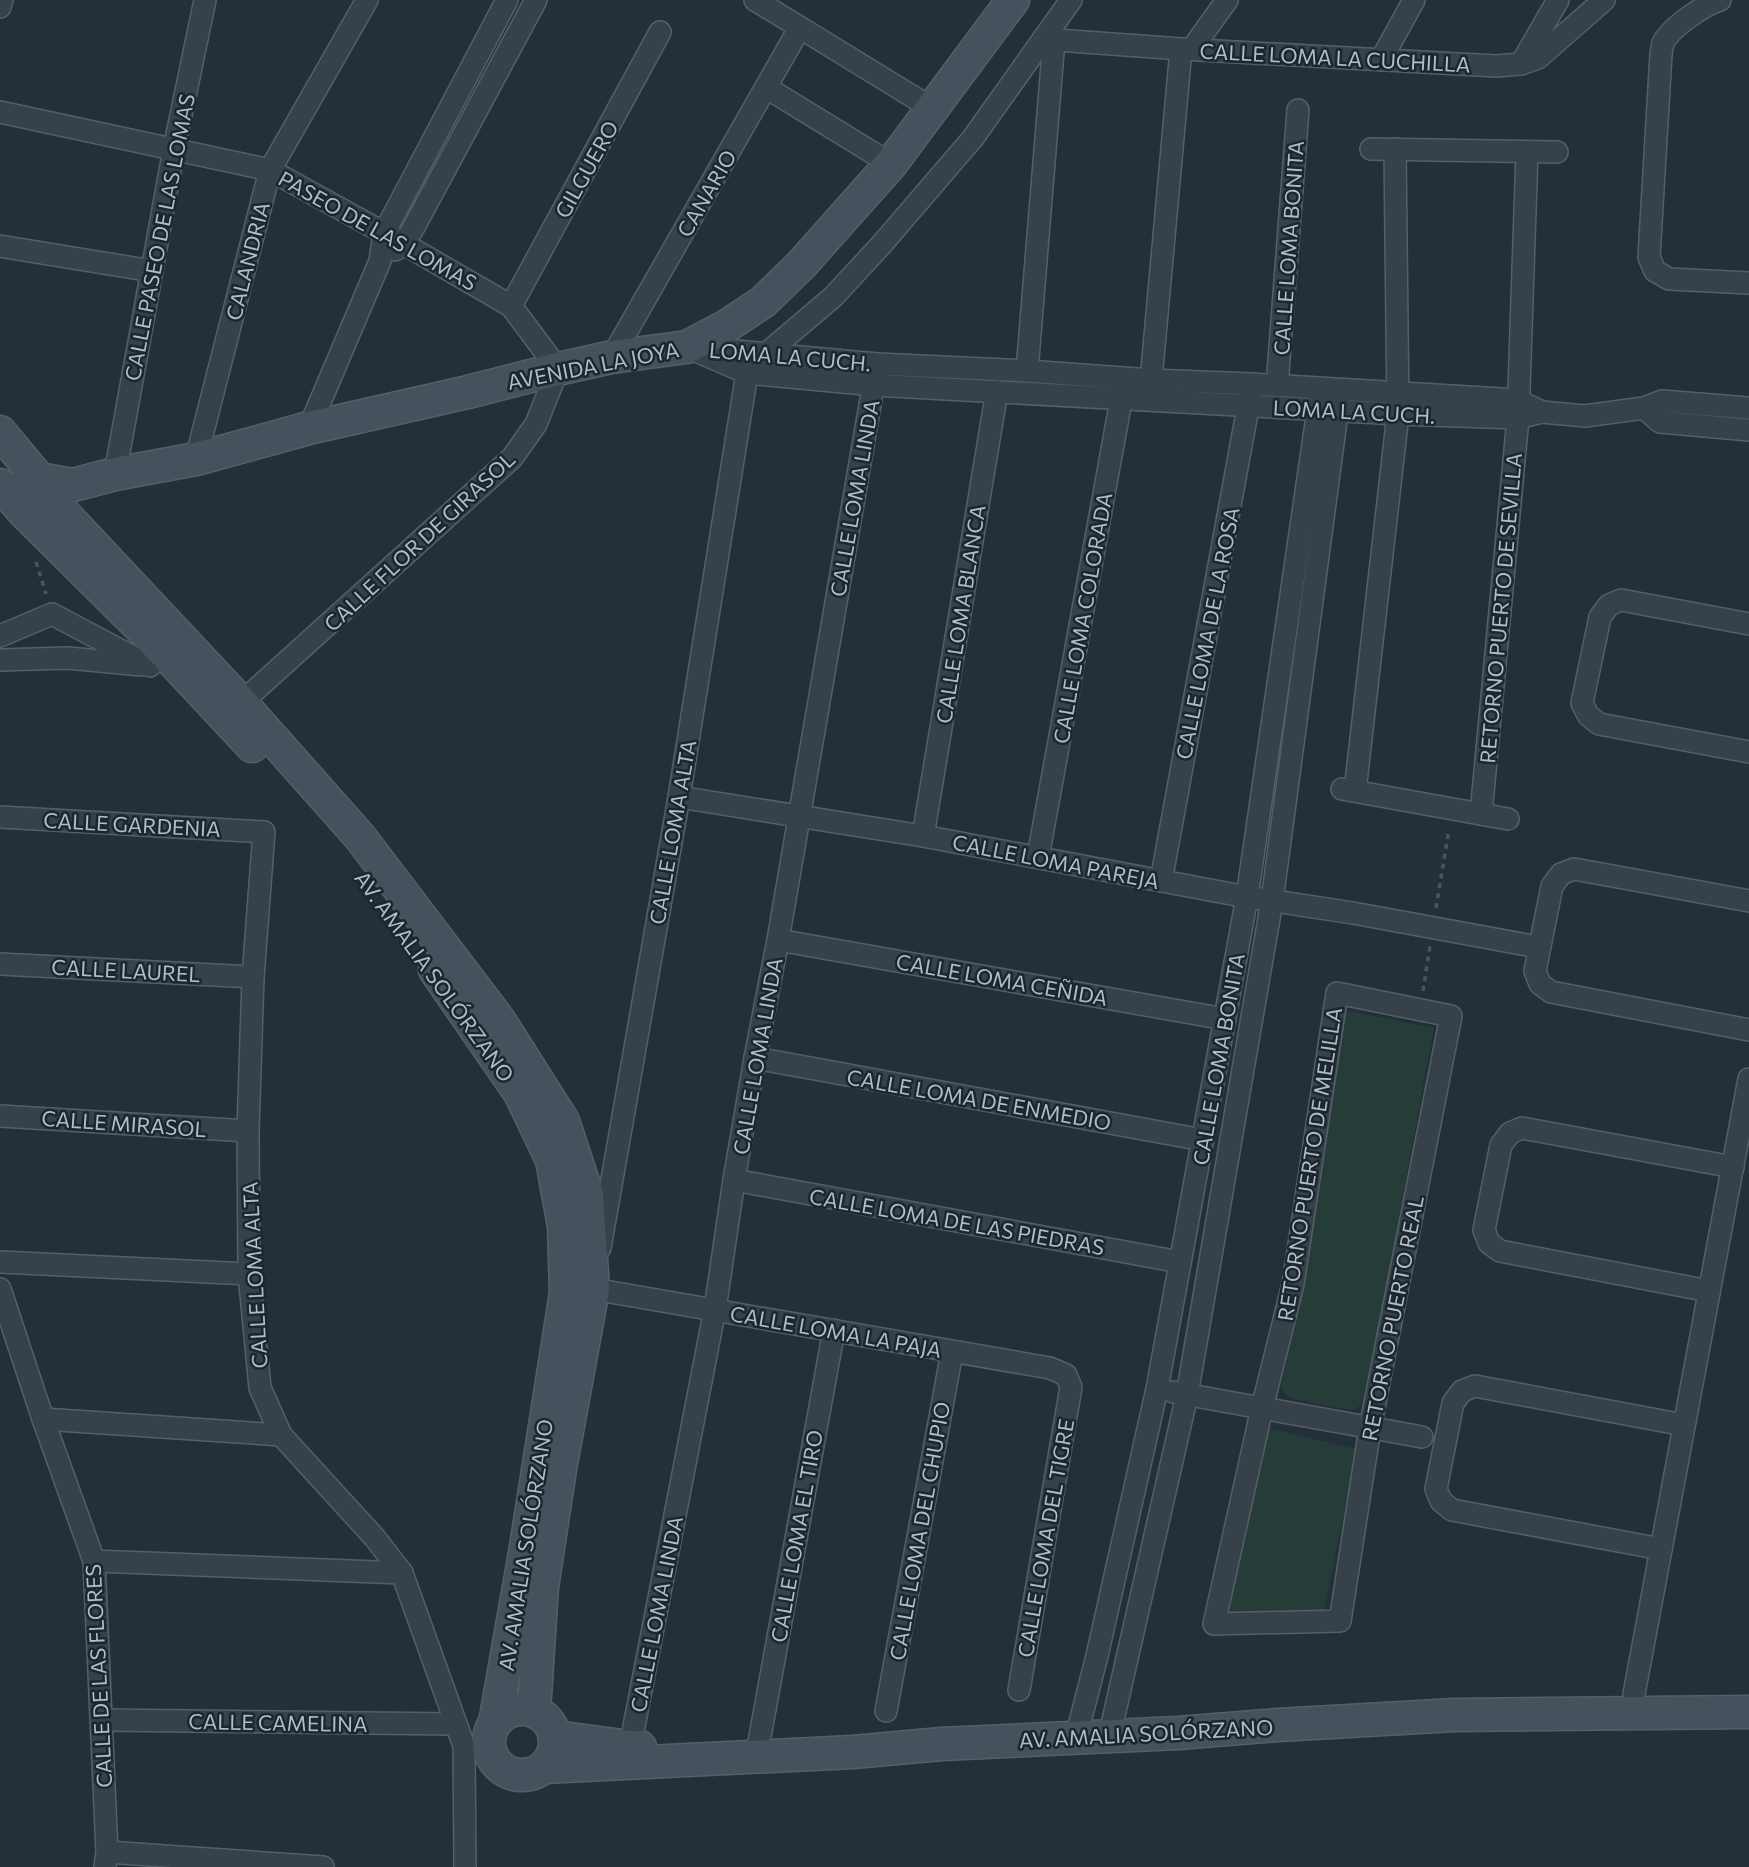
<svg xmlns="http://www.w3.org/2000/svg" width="1749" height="1867" viewBox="0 0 1749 1867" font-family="Commissioner,sans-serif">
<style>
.green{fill:#263c39}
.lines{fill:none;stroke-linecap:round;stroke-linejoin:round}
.minor-casing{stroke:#555f67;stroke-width:24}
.secondary-casing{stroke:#555f67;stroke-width:35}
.path{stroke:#455857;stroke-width:3.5;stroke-dasharray:5 5;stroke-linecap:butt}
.minor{stroke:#374149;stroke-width:21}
.secondary{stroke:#45515c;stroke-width:32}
.labels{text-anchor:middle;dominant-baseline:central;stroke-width:5;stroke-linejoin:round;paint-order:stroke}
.street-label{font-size:21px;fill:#b2bcc5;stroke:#1c262e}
</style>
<rect width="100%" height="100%" fill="#233039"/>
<g class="green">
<path d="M1340 1009 1434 1028 1379 1324 1363 1398 1358 1408 1350 1410 1294 1399 1283 1393 1281 1384 1304 1287Z"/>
<path d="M1267 1428 1357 1449 1323 1616 1226 1617Z"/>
</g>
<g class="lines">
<g class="minor-casing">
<g id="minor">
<path d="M755 0 933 109"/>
<path d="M1720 0C1704 5 1671 27 1663 43 1662 46 1662 50 1661 54L1649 257 1655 271 1669 279 1749 283"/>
<path d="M0 7 2 0"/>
<path d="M1043 39 1181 49 1496 66 1521 64 1538 58 1604 0"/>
<path d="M1192 49 1227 0"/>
<path d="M1381 60 1414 0"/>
<path d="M1521 64 1558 0"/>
<path d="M767 88 891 164"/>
<path d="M0 112 270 170 404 244 511 306 558 369 536 424 512 458 252 693"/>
<path d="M1371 149 1557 152"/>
<path d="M0 246 152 271"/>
<path d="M395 250 404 244 414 227 536 0"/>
<path d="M511 306 660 32"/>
<path d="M687 347 747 373 874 385 1398 414 1518 418 1542 412 1585 416 1644 408 1662 401 1749 408"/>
<path d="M705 348 877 364 1027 371 1151 380 1252 384 1502 399 1519 401 1542 412"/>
<path d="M612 357 799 29"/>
<path d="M760 359 833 297 882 244 973 138 1071 0"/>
<path d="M1027 371 1054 40"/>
<path d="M1151 380 1181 49"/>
<path d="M1277 386 1298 110"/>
<path d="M1644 408 1660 422 1749 430"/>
<path d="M309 428 380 261 384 233 507 0"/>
<path d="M196 459 270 170 367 0"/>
<path d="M115 474 174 149 205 0"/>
<path d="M1749 624 1621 600 1609 605 1600 617 1582 703 1588 715 1599 724 1749 752"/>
<path d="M0 636 52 614 150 666"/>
<path d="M0 660 68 658 141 665"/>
<path d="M1342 789 1508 819"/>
<path d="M1355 791 1398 414 1395 149"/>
<path d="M679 797 923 836 1247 897 1353 913 1527 945"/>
<path d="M1481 814 1518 418 1527 152"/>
<path d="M0 817 264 832 253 977 248 1131 249 1274 260 1388 281 1435 375 1538 402 1573 464 1746 465 1867"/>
<path d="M923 836 997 391"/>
<path d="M1038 857 1124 384"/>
<path d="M1161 881 1251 391"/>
<path d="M1749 901 1574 869 1561 874 1552 886 1535 971 1540 984 1551 992 1749 1030"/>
<path d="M778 940 1225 1019"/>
<path d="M0 964 253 977"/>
<path d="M1337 993 1451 1016 1370 1428 1340 1621 1214 1624 1262 1408 1293 1284Z"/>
<path d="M755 1058 1203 1140"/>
<path d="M0 1116 248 1131"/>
<path d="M734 1180 1180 1262"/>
<path d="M600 1248 679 797 747 373"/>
<path d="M0 1262 249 1274"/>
<path d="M594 1280 593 1289 1050 1368 1066 1375 1071 1387 1019 1690"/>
<path d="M0 1289 43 1419 94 1561 107 1852 105 1867"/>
<path d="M1709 1291 1500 1251 1489 1243 1484 1230 1501 1145 1510 1133 1522 1128 1733 1167"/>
<path d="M1173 1392 1422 1437"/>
<path d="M43 1419 281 1435"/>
<path d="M1661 1549 1452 1510 1441 1501 1436 1489 1453 1403 1462 1391 1475 1386 1684 1425"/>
<path d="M94 1561 402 1573"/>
<path d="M1634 1694 1749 1079"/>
<path d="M886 1711 952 1352"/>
<path d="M101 1720 455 1724"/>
<path d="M1113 1720 1187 1395 1272 901 1340 391"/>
<path d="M1080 1722 1097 1656 1157 1389 1247 897 1321 389"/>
<path d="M759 1742 834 1330"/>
<path d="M630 1747 715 1309 734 1180 755 1058 778 940 877 364"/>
<path d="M107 1852 323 1867"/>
</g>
</g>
<g class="secondary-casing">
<g id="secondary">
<path d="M0 432 39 479 52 501 234 695 360 837 499 1020 563 1121 587 1194 593 1289 560 1469 542 1587 534 1711"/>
<path d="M25 484 39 479 73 485 115 474 196 459 309 428 468 392 558 369 612 357 687 347 725 327 763 302 802 264 891 164 1013 0"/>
<path d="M0 485 24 512 151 638 252 746"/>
<path d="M435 970 520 1093 552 1160 564 1226 566 1293 525 1553 495 1723"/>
<circle cx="522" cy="1742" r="33"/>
<path d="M555 1737 630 1747H640"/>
<path d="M544 1767 853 1752 942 1744 1178 1733 1278 1725 1455 1715 1749 1712"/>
</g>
</g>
<g class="path">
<path d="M36 562 46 594"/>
<path d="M1436 908 1449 829"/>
<path d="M1423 991 1430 946"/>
</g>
<use href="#minor" class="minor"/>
<use href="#secondary" class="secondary"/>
</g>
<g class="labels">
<g class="street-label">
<text transform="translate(1335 57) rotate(3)">CALLE LOMA LA CUCHILLA</text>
<text transform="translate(586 169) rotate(-61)">GILGUERO</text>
<text transform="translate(706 193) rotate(-60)">CANARIO</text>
<text transform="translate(378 230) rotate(29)">PASEO DE LAS LOMAS</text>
<text transform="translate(159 237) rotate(-79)">CALLE PASEO DE LAS LOMAS</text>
<text transform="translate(1288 248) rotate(-86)">CALLE LOMA BONITA</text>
<text transform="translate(247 261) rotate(-76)">CALANDRIA</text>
<text transform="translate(790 356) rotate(5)">LOMA LA CUCH.</text>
<text transform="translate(593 365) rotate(-11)">AVENIDA LA JOYA</text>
<text transform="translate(1354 411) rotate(3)">LOMA LA CUCH.</text>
<text transform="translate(854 498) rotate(-80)">CALLE LOMA LINDA</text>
<text transform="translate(419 541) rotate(-43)">CALLE FLOR DE GIRASOL</text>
<text transform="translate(1500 608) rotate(-85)">RETORNO PUERTO DE SEVILLA</text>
<text transform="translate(960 614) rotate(-81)">CALLE LOMA BLANCA</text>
<text transform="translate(1082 618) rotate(-80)">CALLE LOMA COLORADA</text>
<text transform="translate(1207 633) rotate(-79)">CALLE LOMA DE LA ROSA</text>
<text transform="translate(132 824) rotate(3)">CALLE GARDENIA</text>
<text transform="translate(672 832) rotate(-80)">CALLE LOMA ALTA</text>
<text transform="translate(1056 861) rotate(11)">CALLE LOMA PAREJA</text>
<text transform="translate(126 970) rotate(3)">CALLE LAUREL</text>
<text transform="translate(435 976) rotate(54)">AV. AMALIA SOLÓRZANO</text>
<text transform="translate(1002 979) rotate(10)">CALLE LOMA CEÑIDA</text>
<text transform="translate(757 1056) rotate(-80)">CALLE LOMA LINDA</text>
<text transform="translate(1218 1059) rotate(-80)">CALLE LOMA BONITA</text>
<text transform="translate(979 1099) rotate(10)">CALLE LOMA DE ENMEDIO</text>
<text transform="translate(124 1123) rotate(4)">CALLE MIRASOL</text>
<text transform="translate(1309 1164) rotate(-81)">RETORNO PUERTO DE MELILLA</text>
<text transform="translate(957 1221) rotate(10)">CALLE LOMA DE LAS PIEDRAS</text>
<text transform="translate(254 1275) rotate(-93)">CALLE LOMA ALTA</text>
<text transform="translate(1392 1318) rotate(-79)">RETORNO PUERTO REAL</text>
<text transform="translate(836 1331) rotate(10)">CALLE LOMA LA PAJA</text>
<text transform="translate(919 1531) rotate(-80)">CALLE LOMA DEL CHUPIO</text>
<text transform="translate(796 1536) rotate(-80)">CALLE LOMA EL TIRO</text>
<text transform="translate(1045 1538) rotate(-80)">CALLE LOMA DEL TIGRE</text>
<text transform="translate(525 1545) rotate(-81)">AV. AMALIA SOLÓRZANO</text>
<text transform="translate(656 1614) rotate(-79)">CALLE LOMA LINDA</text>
<text transform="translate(98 1676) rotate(-93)">CALLE DE LAS FLORES</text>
<text transform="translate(278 1722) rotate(1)">CALLE CAMELINA</text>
<text transform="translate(1146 1733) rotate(-3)">AV. AMALIA SOLÓRZANO</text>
</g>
</g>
</svg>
